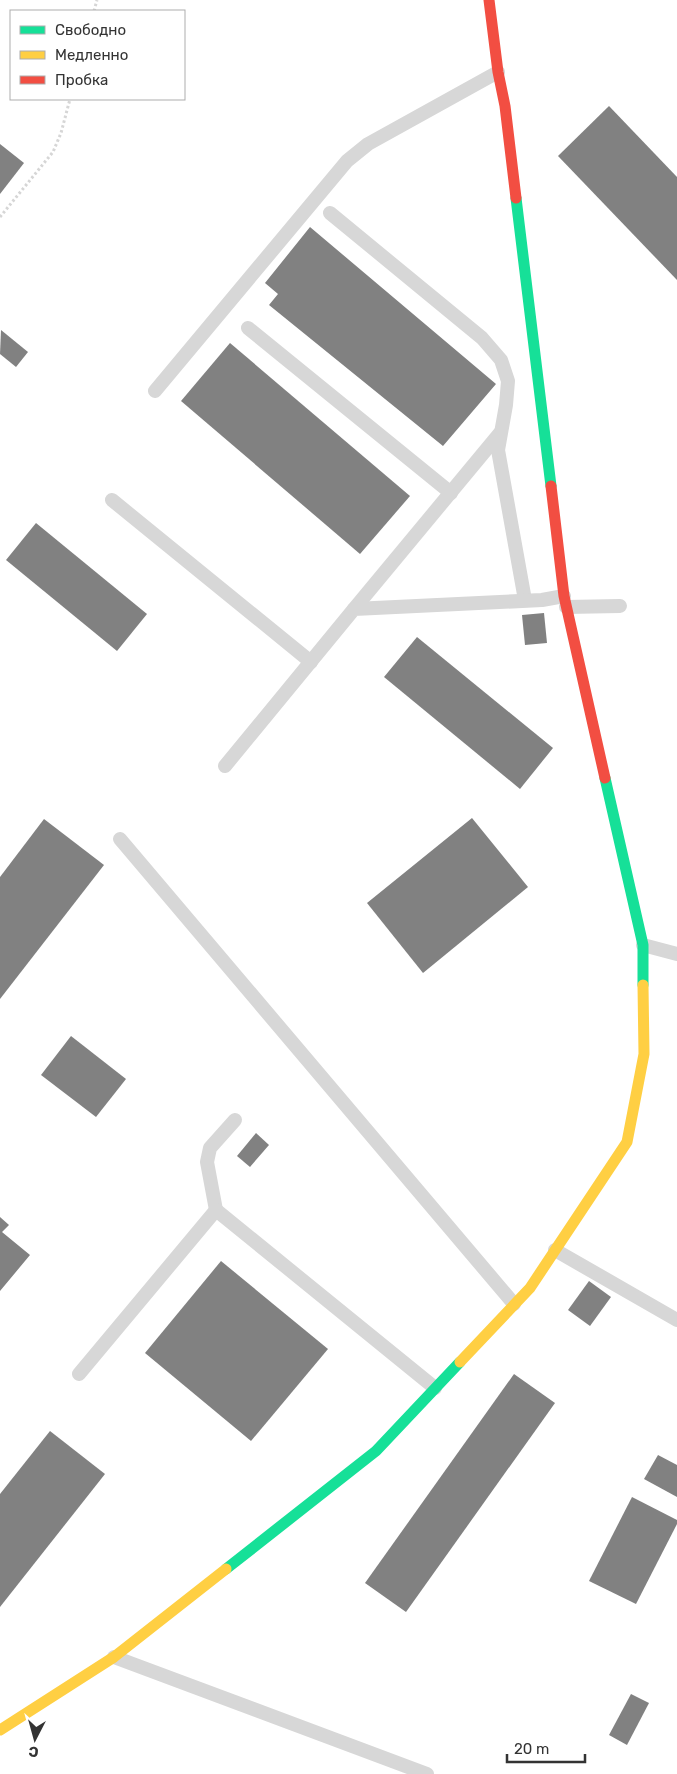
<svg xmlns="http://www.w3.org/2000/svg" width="677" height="1774" viewBox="0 0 677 1774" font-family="Rubik,sans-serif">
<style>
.building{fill:#818181}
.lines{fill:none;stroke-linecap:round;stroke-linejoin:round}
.path{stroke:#d6d6d6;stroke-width:3;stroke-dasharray:2.5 2.5;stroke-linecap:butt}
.lane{stroke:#d7d7d7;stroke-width:14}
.fast{stroke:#16e098;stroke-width:11}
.slow{stroke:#ffcf43;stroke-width:11}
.jam{stroke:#f24e42;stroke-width:11}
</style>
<rect width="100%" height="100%" fill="#fff"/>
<g class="building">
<path d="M609 106 677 177V280L558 156Z"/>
<path d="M0 144 24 163 0 194Z"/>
<path d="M310 227 496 384 443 446 269 305 278 294 265 283Z"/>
<path d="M1 330 28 352 16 367 0 354Z"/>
<path d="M230 343 410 496 360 554 181 401Z"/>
<path d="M36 523 147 614 117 651 6 560Z"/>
<path d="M544 613 547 643 525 645 522 615Z"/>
<path d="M417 637 553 748 520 789 384 677Z"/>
<path d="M472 818 528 887 423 973 367 903Z"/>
<path d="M44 819 104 865 0 999V877Z"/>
<path d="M71 1036 126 1079 96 1117 41 1075Z"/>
<path d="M256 1133 269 1145 250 1167 237 1156Z"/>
<path d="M0 1217 9 1225 2 1232 30 1255 0 1291Z"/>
<path d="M221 1261 328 1349 251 1441 145 1353Z"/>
<path d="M589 1281 611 1297 590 1326 568 1310Z"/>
<path d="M514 1374 555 1403 406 1612 365 1583Z"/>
<path d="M50 1431 105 1474 0 1607V1494Z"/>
<path d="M658 1455 677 1465V1497L644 1479Z"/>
<path d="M632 1497 677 1520V1524L636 1604 589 1581Z"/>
<path d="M631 1694 649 1703 627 1745 609 1735Z"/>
</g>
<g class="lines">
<g class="path">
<path d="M94 11 97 0"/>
<path d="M0 217 53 152 61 133 70 99"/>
</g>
<g class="lane">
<path d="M330 213 482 338 501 360 508 381 506 405 498 450 525 600"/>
<path d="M248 328 451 493"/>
<path d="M155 391 347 161 368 144 498 72"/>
<path d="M112 500 311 662"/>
<path d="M566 607 620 606"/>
<path d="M354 609 500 433"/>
<path d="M225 766 354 609 542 600 564 596"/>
<path d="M120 839 514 1304"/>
<path d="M643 945 677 954"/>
<path d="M216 1210 207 1162 210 1148 235 1120"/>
<path d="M555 1250 677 1320"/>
<path d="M79 1374 216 1210 435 1388"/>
<path d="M114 1657 427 1774"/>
</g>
<g class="fast">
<path d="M516 198 551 486"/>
<path d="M605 778 643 945V985"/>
<path d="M226 1569 376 1451 460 1362"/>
</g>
<g class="slow">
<path d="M460 1362 530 1288 627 1142 644 1054 643 985"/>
<path d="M0 1730 114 1657 226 1569"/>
</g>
<g class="jam">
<path d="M489 0 498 72 505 106 516 198"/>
<path d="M551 486 564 596 605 778"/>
</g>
</g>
<rect x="10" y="10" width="175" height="90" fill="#ffffff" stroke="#adadad"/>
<rect x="20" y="26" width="25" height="8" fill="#16e098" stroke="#adadad"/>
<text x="55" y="35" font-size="15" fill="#333333">Свободно</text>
<rect x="20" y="51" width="25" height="8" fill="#ffcf43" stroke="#adadad"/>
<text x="55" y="60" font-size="15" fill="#333333">Медленно</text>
<rect x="20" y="76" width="25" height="8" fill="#f24e42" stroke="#adadad"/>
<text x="55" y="85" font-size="15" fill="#333333">Пробка</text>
<g transform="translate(35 1739) rotate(186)" stroke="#ffffff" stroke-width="4" paint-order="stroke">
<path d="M0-4L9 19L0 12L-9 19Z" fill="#333333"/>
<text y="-8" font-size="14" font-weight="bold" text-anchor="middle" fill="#333333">С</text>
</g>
<path d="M507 1754v8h78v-8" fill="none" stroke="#333333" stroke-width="2.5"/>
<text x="514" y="1754" font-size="15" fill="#333333" stroke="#ffffff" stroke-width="4" paint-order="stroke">20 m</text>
</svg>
